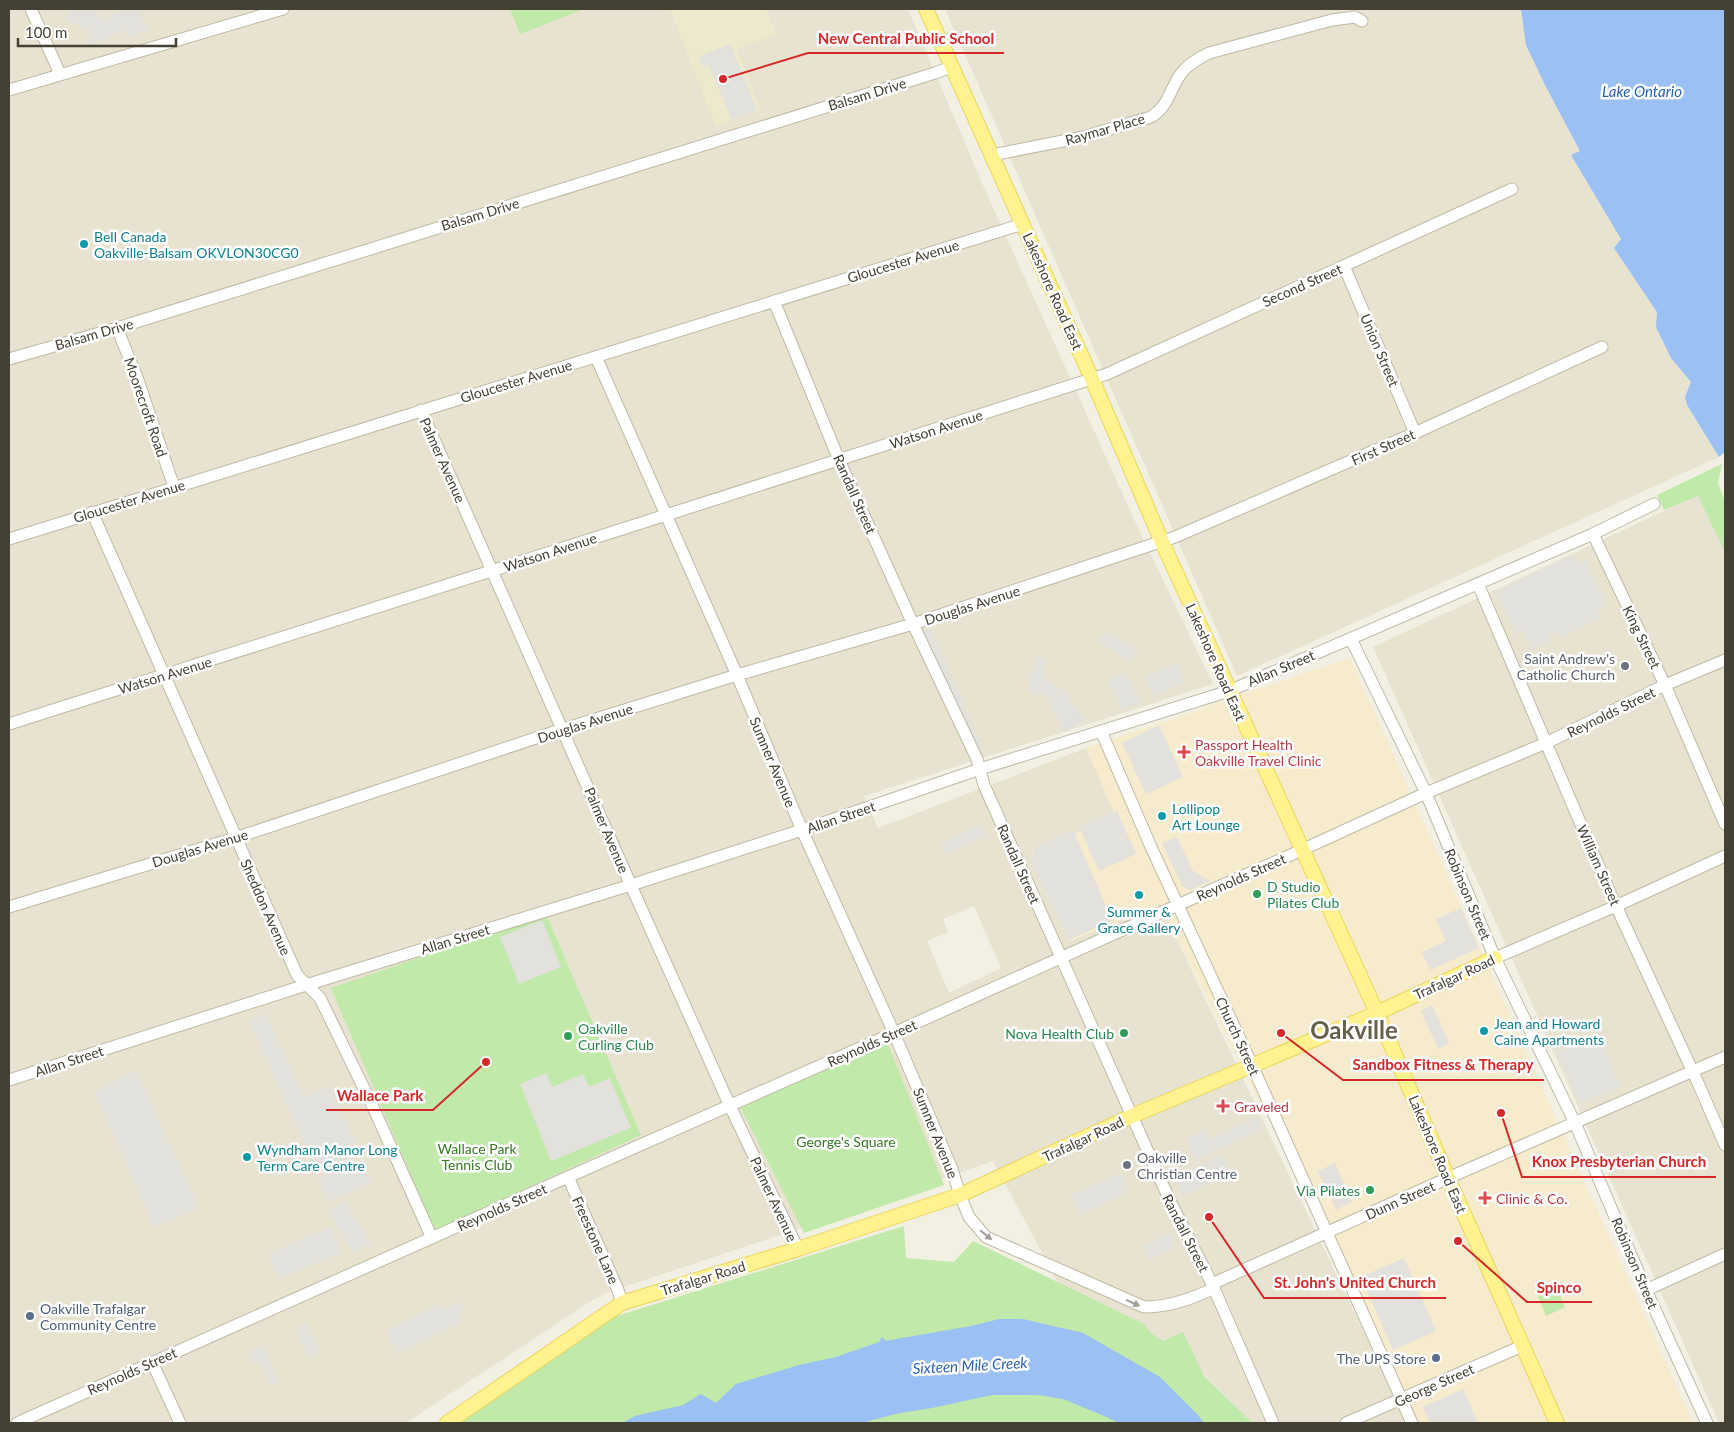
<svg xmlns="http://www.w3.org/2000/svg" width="1734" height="1432" viewBox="0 0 1734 1432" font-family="Lato,sans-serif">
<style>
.residential{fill:#e7e3d0;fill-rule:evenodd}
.commercial{fill:#f6ebcc}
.education{fill:#ece9cc}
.green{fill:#c1e9a9}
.parking{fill:#e2e1dc}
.water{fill:#9bc0f3}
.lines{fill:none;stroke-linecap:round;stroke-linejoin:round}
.minor-casing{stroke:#bebaa5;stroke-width:13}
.major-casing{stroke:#e9d65a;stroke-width:16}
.minor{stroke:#fff;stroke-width:11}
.major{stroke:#fff28f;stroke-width:14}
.oneway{fill:#a2a099}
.culture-dot{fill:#0f9aa8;stroke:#fff;stroke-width:2}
.worship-dot{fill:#6b7280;stroke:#fff;stroke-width:2}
.health-dot{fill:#e0444e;stroke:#fff;stroke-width:2}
.leisure-dot{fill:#2e9e5b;stroke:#fff;stroke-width:2}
.service-dot{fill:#5c6f8a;stroke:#fff;stroke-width:2}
.labels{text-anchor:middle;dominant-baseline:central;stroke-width:5;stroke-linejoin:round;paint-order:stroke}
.street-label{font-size:14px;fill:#444033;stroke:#fff}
.culture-label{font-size:14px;fill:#0d838f;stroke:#fff;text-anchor:start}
.worship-label{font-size:14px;fill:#5b616d;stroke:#fff;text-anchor:end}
.health-label{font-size:14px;fill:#be3a42;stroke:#fff;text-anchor:start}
.leisure-label{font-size:14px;fill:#27864d;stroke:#fff;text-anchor:start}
.park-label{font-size:14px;fill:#367824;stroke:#fff}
.service-label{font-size:14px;fill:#4e5e75;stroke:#fff;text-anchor:start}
.water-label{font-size:15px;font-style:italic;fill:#2862b4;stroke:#fff}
.town-label{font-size:24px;font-weight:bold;fill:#68604a;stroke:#fff}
.leader{fill:none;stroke:#d62828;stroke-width:2}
.callout-dot{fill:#d62828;stroke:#fff;stroke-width:2}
.callout-label{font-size:15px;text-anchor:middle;font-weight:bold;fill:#d62828;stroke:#fff;stroke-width:5;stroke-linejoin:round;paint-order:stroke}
</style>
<rect width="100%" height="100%" fill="#f2f0e3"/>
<g class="residential">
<path d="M9 9H908L985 190 1139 530 1213 684 864 796 878 828 1086 748 1117 819 1070 941 1160 904 1407 1423H1253L1202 1373 1063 1292 993 1161 835 1217 606 1293 591 1301 406 1423H9ZM974 906 1001 968 949 993 927 941 948 932 943 919Z"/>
<path d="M945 9H1540L1691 382 1687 405 1719 457 1237 676Z"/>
<path d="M1698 495 1725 552V1423H1719L1373 647Z"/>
</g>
<path class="commercial" d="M1350 658 1595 1205 1693 1423H1418L1393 1367 1160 904 1069 941 1031 849 1117 819 1086 748Z"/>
<path class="education" d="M670 9H766L776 34 737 49 760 109 716 127Z"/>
<g class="green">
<path d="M510 9H584L520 34Z"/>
<path d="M1722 464 1718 483 1725 502V552L1698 496 1664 510 1657 495Z"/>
<path d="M546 914 641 1135 435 1231 331 988Z"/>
<path d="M888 1044 944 1185 804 1233 740 1107Z"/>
<path d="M904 1226 906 1258 954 1262 973 1241 1144 1324 1151 1333 1163 1341 1183 1332 1204 1376 1253 1423H456L607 1319Z"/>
<path d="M1556 1285 1565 1307 1546 1316 1537 1294Z"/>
</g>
<g class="parking">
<path d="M69 9H87L96 12 101 20 126 9H139L148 29 129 38 124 30 92 45 86 43 91 30 65 19Z"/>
<path d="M730 44 757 110 732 120 709 65 703 67 699 57Z"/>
<path d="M1573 555 1577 563 1585 559 1607 606 1598 610 1602 617 1560 637 1557 631 1549 636 1551 641 1532 650 1523 631 1516 634 1496 592Z"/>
<path d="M928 630 933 631 983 749H974L924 631Z"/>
<path d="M1104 631 1138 650 1131 661 1098 642Z"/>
<path d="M1037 656 1046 660 1044 679 1065 691 1085 720 1065 732 1044 692 1032 695 1028 688Z"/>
<path d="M1177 663 1185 682 1154 696 1146 677Z"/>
<path d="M1125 672 1141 701 1123 710 1108 681Z"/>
<path d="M1159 725 1183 777 1146 794 1122 743Z"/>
<path d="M1117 811 1136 854 1099 871 1079 827Z"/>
<path d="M981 824 986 835 947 854 941 844Z"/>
<path d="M1073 830 1112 920 1069 940 1030 859 1035 856 1032 849Z"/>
<path d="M1177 837 1193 871 1211 881 1190 890 1182 886 1162 843Z"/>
<path d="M1461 908 1479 948 1430 970 1422 952 1446 941 1436 919Z"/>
<path d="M542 920 561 967 519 984 500 937Z"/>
<path d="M1432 1005 1449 1043 1438 1049 1421 1011Z"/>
<path d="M266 1013 304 1097 330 1086 361 1155 325 1171 321 1164 315 1167 249 1020Z"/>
<path d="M1591 1038 1594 1045 1601 1042 1621 1087 1582 1102 1578 1099 1557 1052Z"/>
<path d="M136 1070 199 1208 154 1227 95 1092Z"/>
<path d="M546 1073 552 1087 583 1074 589 1087 610 1078 631 1128 551 1161 520 1084Z"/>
<path d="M1257 1117 1262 1129 1196 1160 1186 1139 1206 1129 1211 1139Z"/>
<path d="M1223 1155 1231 1174 1183 1196 1175 1177Z"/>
<path d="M361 1160 371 1183 328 1202 318 1178Z"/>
<path d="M1335 1163 1352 1202 1336 1210 1318 1171Z"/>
<path d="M1121 1173 1129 1192 1080 1215 1071 1195Z"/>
<path d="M345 1201 371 1243 354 1253 328 1211Z"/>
<path d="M331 1227 341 1253 279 1279 269 1254Z"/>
<path d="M1170 1233 1176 1247 1149 1260 1143 1246Z"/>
<path d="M1404 1258 1436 1331 1393 1350 1361 1277Z"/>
<path d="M459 1302 464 1312 459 1315 462 1321 398 1354 386 1331 438 1304 442 1310Z"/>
<path d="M308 1323 320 1353 308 1358 296 1328Z"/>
<path d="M264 1346 279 1382 270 1386 259 1360 253 1363 248 1352Z"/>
<path d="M1463 1389 1478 1423H1430L1423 1407Z"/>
</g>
<g class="water">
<path d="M1521 9H1725V452L1719 457 1687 405 1685 397 1691 382 1671 358 1656 327 1657 312 1614 248 1621 239 1571 155 1580 151 1545 85 1526 45Z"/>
<path d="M999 1319H1023L1083 1333 1160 1377 1198 1415 1204 1423H1118L1109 1418 1063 1399 1039 1395H992L932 1408 900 1413 861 1423H622L635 1416 683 1405 701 1394 716 1403 736 1384 799 1365 836 1357 879 1342 882 1337 886 1341 896 1339 971 1326Z"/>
</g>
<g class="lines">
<g class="minor-casing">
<g id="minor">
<path d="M31 9 60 74"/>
<path d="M9 90 283 9"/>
<path d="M992 155 1083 137 1151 117C1171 104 1169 88 1183 71 1190 63 1199 58 1209 53L1332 20 1355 17 1362 21"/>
<path d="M1344 266 1415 433"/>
<path d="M774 301 839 460 913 624 977 759 984 785 1170 1201 1212 1284 1273 1423"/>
<path d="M117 328 138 380 174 487"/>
<path d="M596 357 737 675 802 830 894 1033 952 1169 960 1195 969 1217 986 1237 1144 1307C1168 1307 1192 1299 1214 1288"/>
<path d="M9 359 117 328 935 73 951 67"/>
<path d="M421 410 633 890 730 1106 798 1249"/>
<path d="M92 512 297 975 320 998 373 1107 432 1238"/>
<path d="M1593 534 1665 685 1725 824"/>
<path d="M9 539 1023 224"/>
<path d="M1478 584 1612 897 1698 1083 1725 1145"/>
<path d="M1351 639 1426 793 1495 958 1575 1123 1646 1290 1707 1423"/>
<path d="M9 724 491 571 1107 374 1512 189"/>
<path d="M1101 731 1151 847 1252 1065 1412 1423"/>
<path d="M9 907 235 838 554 732 737 675 913 624 1175 537 1415 433 1602 347"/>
<path d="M1495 958 1616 906 1725 856"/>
<path d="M9 1080 306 985 631 885 802 830 980 769 1229 691 1593 534 1654 504"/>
<path d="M568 1177 618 1290 622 1303"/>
<path d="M1212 1284 1448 1178 1725 1057"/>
<path d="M1646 1290 1725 1254"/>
<path d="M152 1362 180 1423"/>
<path d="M17 1423 568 1177 887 1036 1218 887 1282 859 1426 793 1546 743 1665 685 1725 660"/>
<path d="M1346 1423 1522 1346"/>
</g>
</g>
<g class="major-casing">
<g id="major">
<path d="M926 9 1092 379 1162 542 1377 1013 1448 1178 1557 1423"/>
<path d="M447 1423 622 1303 798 1249 960 1195 1132 1116 1377 1013 1495 958"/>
</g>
</g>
<use href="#minor" class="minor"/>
<use href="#major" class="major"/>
</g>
<defs><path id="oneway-solid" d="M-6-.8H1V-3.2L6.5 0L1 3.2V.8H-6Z" transform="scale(1.25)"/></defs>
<g class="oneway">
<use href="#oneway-solid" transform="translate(986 1235) rotate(39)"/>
<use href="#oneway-solid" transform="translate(1133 1303) rotate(24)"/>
</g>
<g class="culture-dot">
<circle cx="84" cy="244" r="5"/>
<circle cx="1162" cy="816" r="5"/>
<circle cx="1139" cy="895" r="5"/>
<circle cx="1484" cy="1031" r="5"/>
<circle cx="247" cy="1157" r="5"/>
</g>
<g class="worship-dot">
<circle cx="1625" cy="666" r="5"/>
<circle cx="1127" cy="1165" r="5"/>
</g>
<g class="health-dot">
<path d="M1181.5 744.5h5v5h5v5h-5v5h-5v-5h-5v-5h5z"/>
<path d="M1220.5 1098.5h5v5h5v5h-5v5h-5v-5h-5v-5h5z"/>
<path d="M1482.5 1190.5h5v5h5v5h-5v5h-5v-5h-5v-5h5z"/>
</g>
<g class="leisure-dot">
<circle cx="1257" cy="894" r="5"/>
<circle cx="1124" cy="1033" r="5"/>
<circle cx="568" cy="1036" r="5"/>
<circle cx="1370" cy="1190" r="5"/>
</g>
<g class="service-dot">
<circle cx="30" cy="1316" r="5"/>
<circle cx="1436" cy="1358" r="5"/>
</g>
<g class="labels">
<g class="street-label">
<text transform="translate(867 94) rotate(-17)">Balsam Drive</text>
<text transform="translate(1105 129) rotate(-16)">Raymar Place</text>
<text transform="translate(480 214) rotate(-17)">Balsam Drive</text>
<text transform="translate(903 261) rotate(-17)">Gloucester Avenue</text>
<text transform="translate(1302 285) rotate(-24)">Second Street</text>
<text transform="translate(1053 291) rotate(66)">Lakeshore Road East</text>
<text transform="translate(94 334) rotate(-16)">Balsam Drive</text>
<text transform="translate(1380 350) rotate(67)">Union Street</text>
<text transform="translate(516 381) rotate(-17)">Gloucester Avenue</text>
<text transform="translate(146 407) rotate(71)">Moorecroft Road</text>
<text transform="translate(936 429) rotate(-18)">Watson Avenue</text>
<text transform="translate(1383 447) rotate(-24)">First Street</text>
<text transform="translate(443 460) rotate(66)">Palmer Avenue</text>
<text transform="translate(855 494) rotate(66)">Randall Street</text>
<text transform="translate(129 501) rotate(-17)">Gloucester Avenue</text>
<text transform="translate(550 552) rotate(-18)">Watson Avenue</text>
<text transform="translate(972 605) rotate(-18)">Douglas Avenue</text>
<text transform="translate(1642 637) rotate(64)">King Street</text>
<text transform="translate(1216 662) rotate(66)">Lakeshore Road East</text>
<text transform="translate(1281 668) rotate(-23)">Allan Street</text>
<text transform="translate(165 675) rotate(-17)">Watson Avenue</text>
<text transform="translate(1611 712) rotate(-26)">Reynolds Street</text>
<text transform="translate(585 723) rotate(-18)">Douglas Avenue</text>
<text transform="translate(773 762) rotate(67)">Sumner Avenue</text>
<text transform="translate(841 817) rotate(-19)">Allan Street</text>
<text transform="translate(607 830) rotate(67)">Palmer Avenue</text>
<text transform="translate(200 848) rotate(-17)">Douglas Avenue</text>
<text transform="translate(1019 864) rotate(66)">Randall Street</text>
<text transform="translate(1599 865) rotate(66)">William Street</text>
<text transform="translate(1241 877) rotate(-24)">Reynolds Street</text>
<text transform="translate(1468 894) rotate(67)">Robinson Street</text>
<text transform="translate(266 907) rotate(66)">Sheddon Avenue</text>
<text transform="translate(455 939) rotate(-17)">Allan Street</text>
<text transform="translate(1454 977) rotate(-25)">Trafalgar Road</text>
<text transform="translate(1238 1036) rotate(65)">Church Street</text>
<text transform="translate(872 1043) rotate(-24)">Reynolds Street</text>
<text transform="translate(69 1061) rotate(-18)">Allan Street</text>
<text transform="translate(936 1133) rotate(68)">Sumner Avenue</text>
<text transform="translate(1083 1139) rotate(-25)">Trafalgar Road</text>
<text transform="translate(1438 1154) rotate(67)">Lakeshore Road East</text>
<text transform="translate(774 1199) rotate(65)">Palmer Avenue</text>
<text transform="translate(1400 1200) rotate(-24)">Dunn Street</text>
<text transform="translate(502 1207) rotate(-24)">Reynolds Street</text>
<text transform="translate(1186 1233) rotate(63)">Randall Street</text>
<text transform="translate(596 1240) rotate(66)">Freestone Lane</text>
<text transform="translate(1635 1263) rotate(67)">Robinson Street</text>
<text transform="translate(703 1278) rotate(-17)">Trafalgar Road</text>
<text transform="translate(132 1371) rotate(-24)">Reynolds Street</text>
<text transform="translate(1434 1385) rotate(-24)">George Street</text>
</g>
<g class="culture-label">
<text x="94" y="236">Bell Canada<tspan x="94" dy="16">Oakville-Balsam OKVLON30CG0</tspan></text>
<text x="1172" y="808">Lollipop<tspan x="1172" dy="16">Art Lounge</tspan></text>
<text x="1139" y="911" text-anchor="middle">Summer &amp;<tspan x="1139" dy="16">Grace Gallery</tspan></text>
<text x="1494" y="1023">Jean and Howard<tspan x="1494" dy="16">Caine Apartments</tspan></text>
<text x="257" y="1149">Wyndham Manor Long<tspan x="257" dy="16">Term Care Centre</tspan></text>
</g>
<g class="worship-label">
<text x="1615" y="658">Saint Andrew's<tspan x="1615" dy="16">Catholic Church</tspan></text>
<text x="1137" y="1157" text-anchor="start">Oakville<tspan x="1137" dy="16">Christian Centre</tspan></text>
</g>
<g class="health-label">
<text x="1195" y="744">Passport Health<tspan x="1195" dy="16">Oakville Travel Clinic</tspan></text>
<text x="1234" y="1106">Graveled</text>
<text x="1496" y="1198">Clinic &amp; Co.</text>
</g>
<g class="leisure-label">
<text x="1267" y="886">D Studio<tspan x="1267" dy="16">Pilates Club</tspan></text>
<text x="578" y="1028">Oakville<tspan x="578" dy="16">Curling Club</tspan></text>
<text x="1114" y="1033" text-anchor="end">Nova Health Club</text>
<text x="1360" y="1190" text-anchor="end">Via Pilates</text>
</g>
<g class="park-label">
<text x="846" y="1141">George's Square</text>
<text x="477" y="1148">Wallace Park<tspan x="477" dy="16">Tennis Club</tspan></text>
</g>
<g class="service-label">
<text x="40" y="1308">Oakville Trafalgar<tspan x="40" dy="16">Community Centre</tspan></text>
<text x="1426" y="1358" text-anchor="end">The UPS Store</text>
</g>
<g class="water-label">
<text x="1642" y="91">Lake Ontario</text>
<text transform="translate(970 1365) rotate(-3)">Sixteen Mile Creek</text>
</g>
<g class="town-label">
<text x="1354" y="1029">Oakville</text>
</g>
</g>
<path class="leader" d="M723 79L808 53H1004M1281 1033L1343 1080H1544M486 1062L433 1110H326M1501 1113L1522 1177H1716M1209 1217L1264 1298H1446M1458 1241L1527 1302H1592"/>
<g class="callout-dot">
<circle cx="723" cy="79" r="5"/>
<circle cx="1281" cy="1033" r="5"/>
<circle cx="486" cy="1062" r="5"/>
<circle cx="1501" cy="1113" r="5"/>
<circle cx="1209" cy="1217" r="5"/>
<circle cx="1458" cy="1241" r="5"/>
</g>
<g class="callout-label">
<text x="906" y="44">New Central Public School</text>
<text x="1443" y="1070">Sandbox Fitness &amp; Therapy</text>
<text x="380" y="1101">Wallace Park</text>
<text x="1619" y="1167">Knox Presbyterian Church</text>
<text x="1355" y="1288">St. John's United Church</text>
<text x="1559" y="1293">Spinco</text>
</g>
<rect width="1734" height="1432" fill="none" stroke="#444033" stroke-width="20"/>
<path d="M18 38v8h158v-8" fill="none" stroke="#444033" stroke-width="2.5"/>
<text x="25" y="38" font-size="15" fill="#444033" stroke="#ffffff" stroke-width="4" paint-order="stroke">100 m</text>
</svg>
